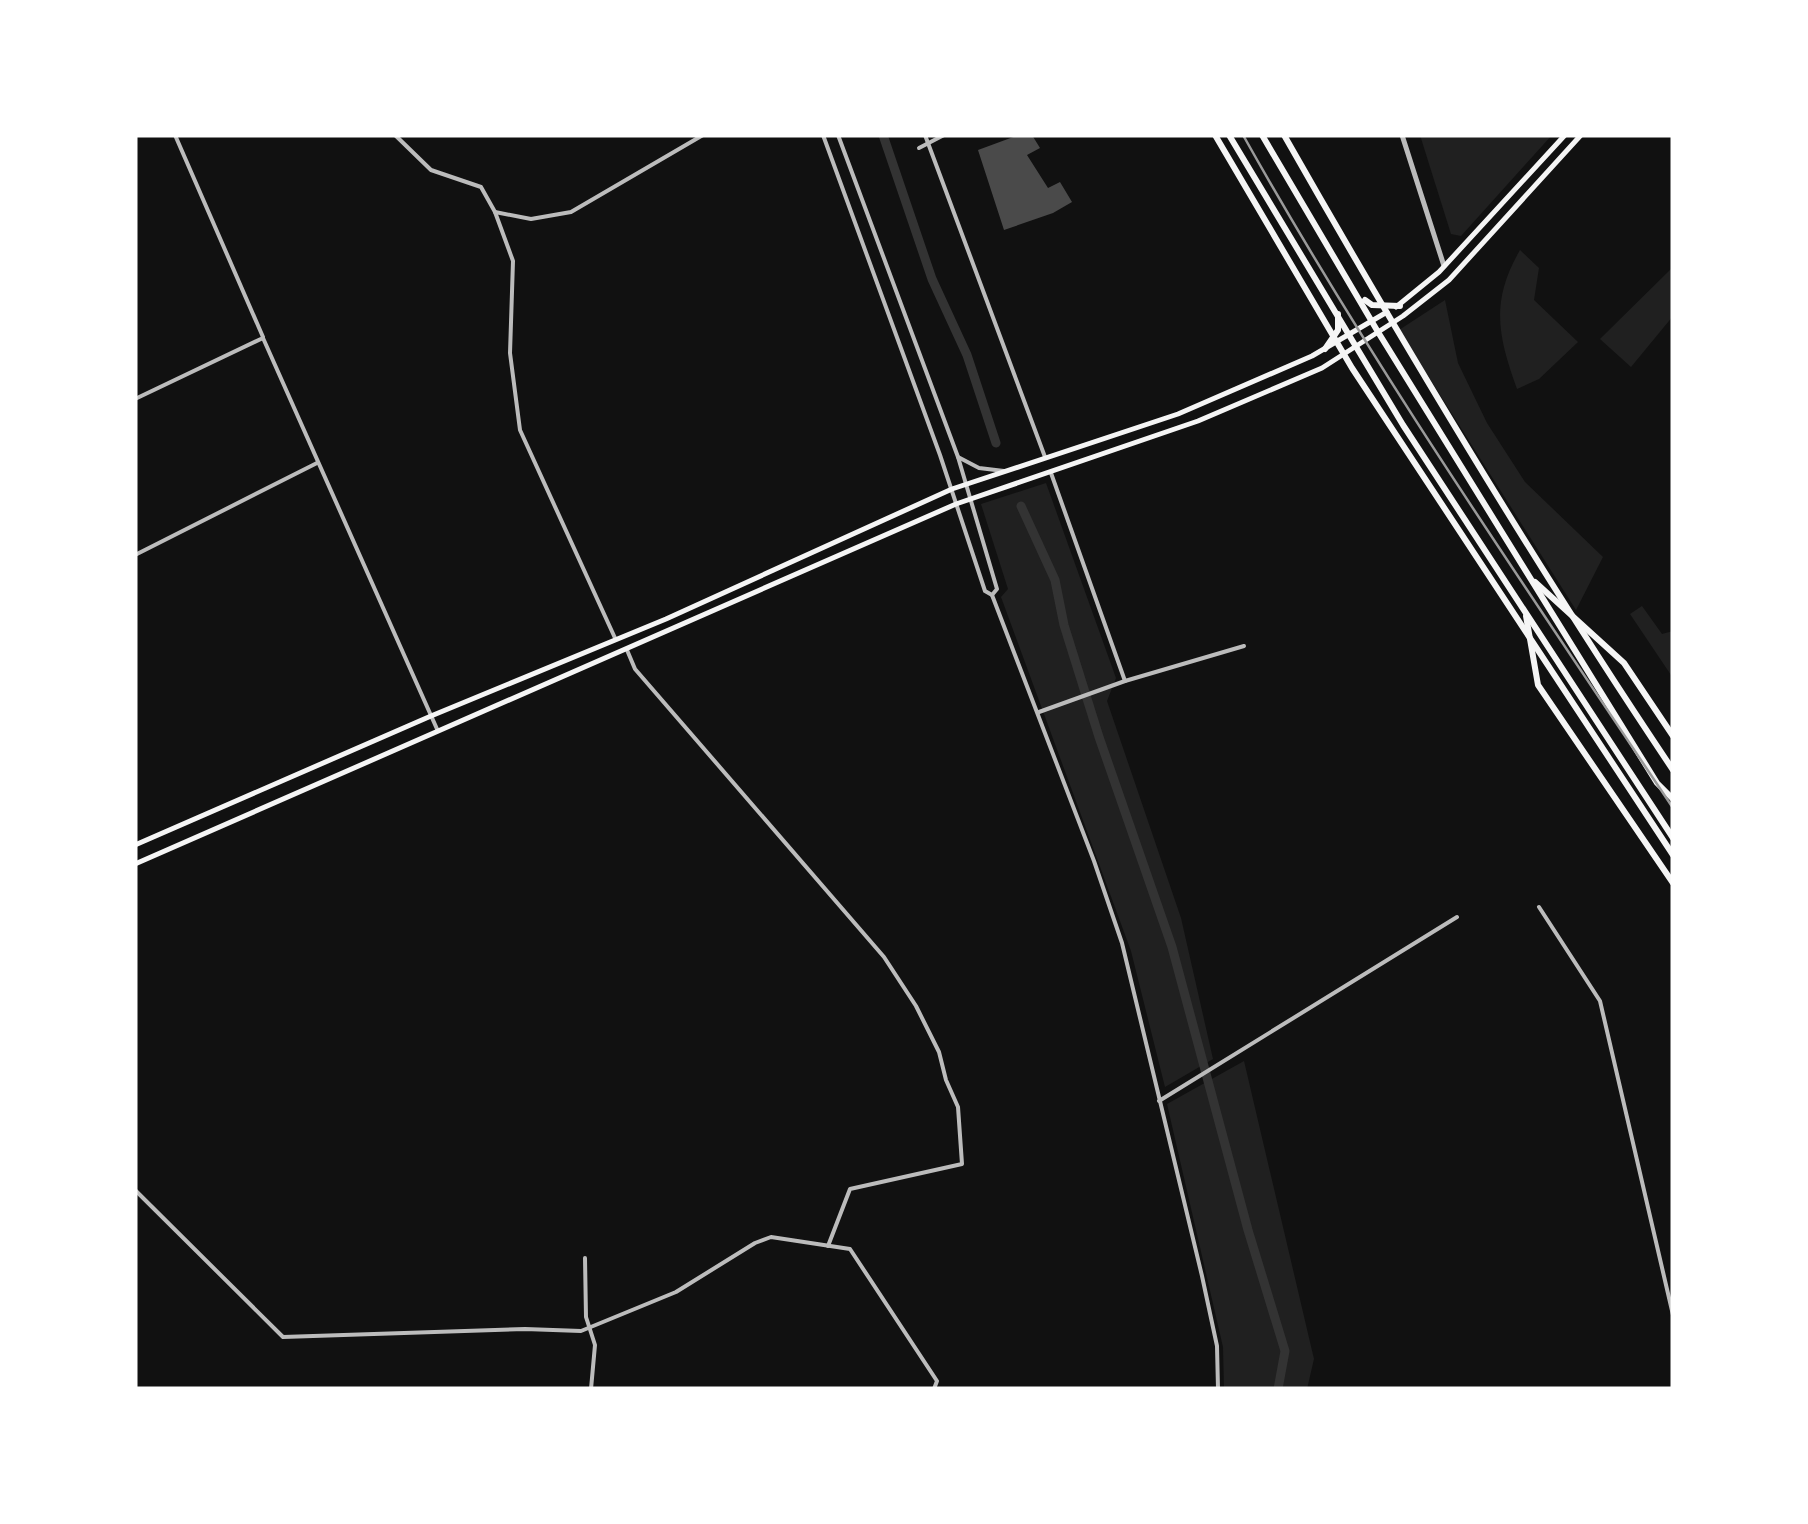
<svg xmlns="http://www.w3.org/2000/svg" width="1808" height="1524" viewBox="0 0 1808 1524" font-family="Helvetica,sans-serif">
<style>
.green{fill:#202020}
.lines{fill:none;stroke-linecap:round;stroke-linejoin:round}
.canal{stroke:#333;stroke-width:9}
.building{fill:#4a4a4a}
.minor{stroke:#bcbcbc;stroke-width:4}
.tertiary{stroke:#bcbcbc;stroke-width:5}
.secondary{stroke:#f5f5f5;stroke-width:5}
.primary{stroke:#f5f5f5;stroke-width:6}
.trunk{stroke:#f5f5f5;stroke-width:6}
.rail{stroke:#9a9a9a;stroke-width:2.5}
</style>
<rect width="100%" height="100%" fill="#111"/>
<g class="green">
<path d="M1420 135H1552L1461 236 1451 234Z"/>
<path d="M1520 250 1539 268 1534 300 1578 342 1539 379 1517 389C1498 336 1490 302 1520 250Z"/>
<path d="M1673 267V316L1631 367 1600 339Z"/>
<path d="M1445 300 1458 363 1487 423 1525 482 1603 557 1576 610 1399 330Z"/>
<path d="M1046 483 1116 678 1107 701 1181 918 1213 1059 1165 1087 1131 951 1001 597 1008 589 981 504Z"/>
<path d="M1642 606 1662 634 1673 631V678L1630 614Z"/>
<path d="M1244 1061 1314 1359 1307 1389H1224L1223 1347 1167 1104Z"/>
</g>
<g class="lines">
<g class="canal">
<path d="M883 135 932 279 967 355 996 443"/>
<path d="M1021 506 1055 580 1064 625 1099 737 1172 947 1248 1230 1285 1351 1278 1389"/>
</g>
</g>
<path class="building" d="M1019 135H1032L1040 148 1027 155 1048 188 1060 182 1072 202 1053 213 1004 230 978 150Z"/>
<g class="lines">
<g class="minor">
<path d="M175 135 263 337"/>
<path d="M395 135 431 170 481 187 495 212 513 261 510 353 520 430 615 638"/>
<path d="M823 135 940 455 985 591 992 595 997 589 958 457"/>
<path d="M838 135 958 457 979 468 1004 471"/>
<path d="M925 135 1045 457"/>
<path d="M919 148 944 135"/>
<path d="M495 212 531 219 571 212 703 135"/>
<path d="M135 399 263 338 437 729"/>
<path d="M1051 473 1125 681"/>
<path d="M135 555 317 463"/>
<path d="M992 595 1094 861 1122 943 1202 1276 1217 1346 1218 1389"/>
<path d="M627 650 635 669 884 957 916 1006 939 1052 946 1080 958 1107 962 1164 850 1189 828 1246"/>
<path d="M1039 712 1125 681 1244 646"/>
<path d="M1539 907 1600 1001 1673 1315"/>
<path d="M1159 1101 1457 917"/>
<path d="M135 1190 283 1337 525 1329 581 1331 676 1292 755 1243 771 1237 850 1249 937 1381 934 1389"/>
<path d="M585 1258 586 1317 595 1345 591 1389"/>
</g>
<path class="tertiary" d="M1402 135 1444 266"/>
<g class="secondary">
<path d="M1396 307 1439 272 1565 135"/>
<path d="M135 845 431 716 666 619 952 489 1178 414 1312 356 1387 312"/>
<path d="M135 864 956 504 1198 421 1322 368 1403 316 1449 280 1581 135"/>
</g>
<g class="primary">
<path d="M1229 135 1403 425 1673 838"/>
<path d="M1262 135 1378 332 1657 783 1673 799"/>
<path d="M1365 300 1372 305 1400 306"/>
<path d="M1325 349 1338 330V314"/>
<path d="M1535 582 1624 663 1673 736"/>
<path d="M1526 616 1538 685 1673 883"/>
</g>
<g class="trunk">
<path d="M1215 135 1352 368 1673 855"/>
<path d="M1284 135C1407 351 1534 563 1673 770"/>
</g>
<path class="rail" d="M1243 135C1373 367 1525 586 1673 808"/>
</g>
<rect width="1808" height="1524" fill="none" stroke="#ffffff" stroke-width="275"/>
</svg>
